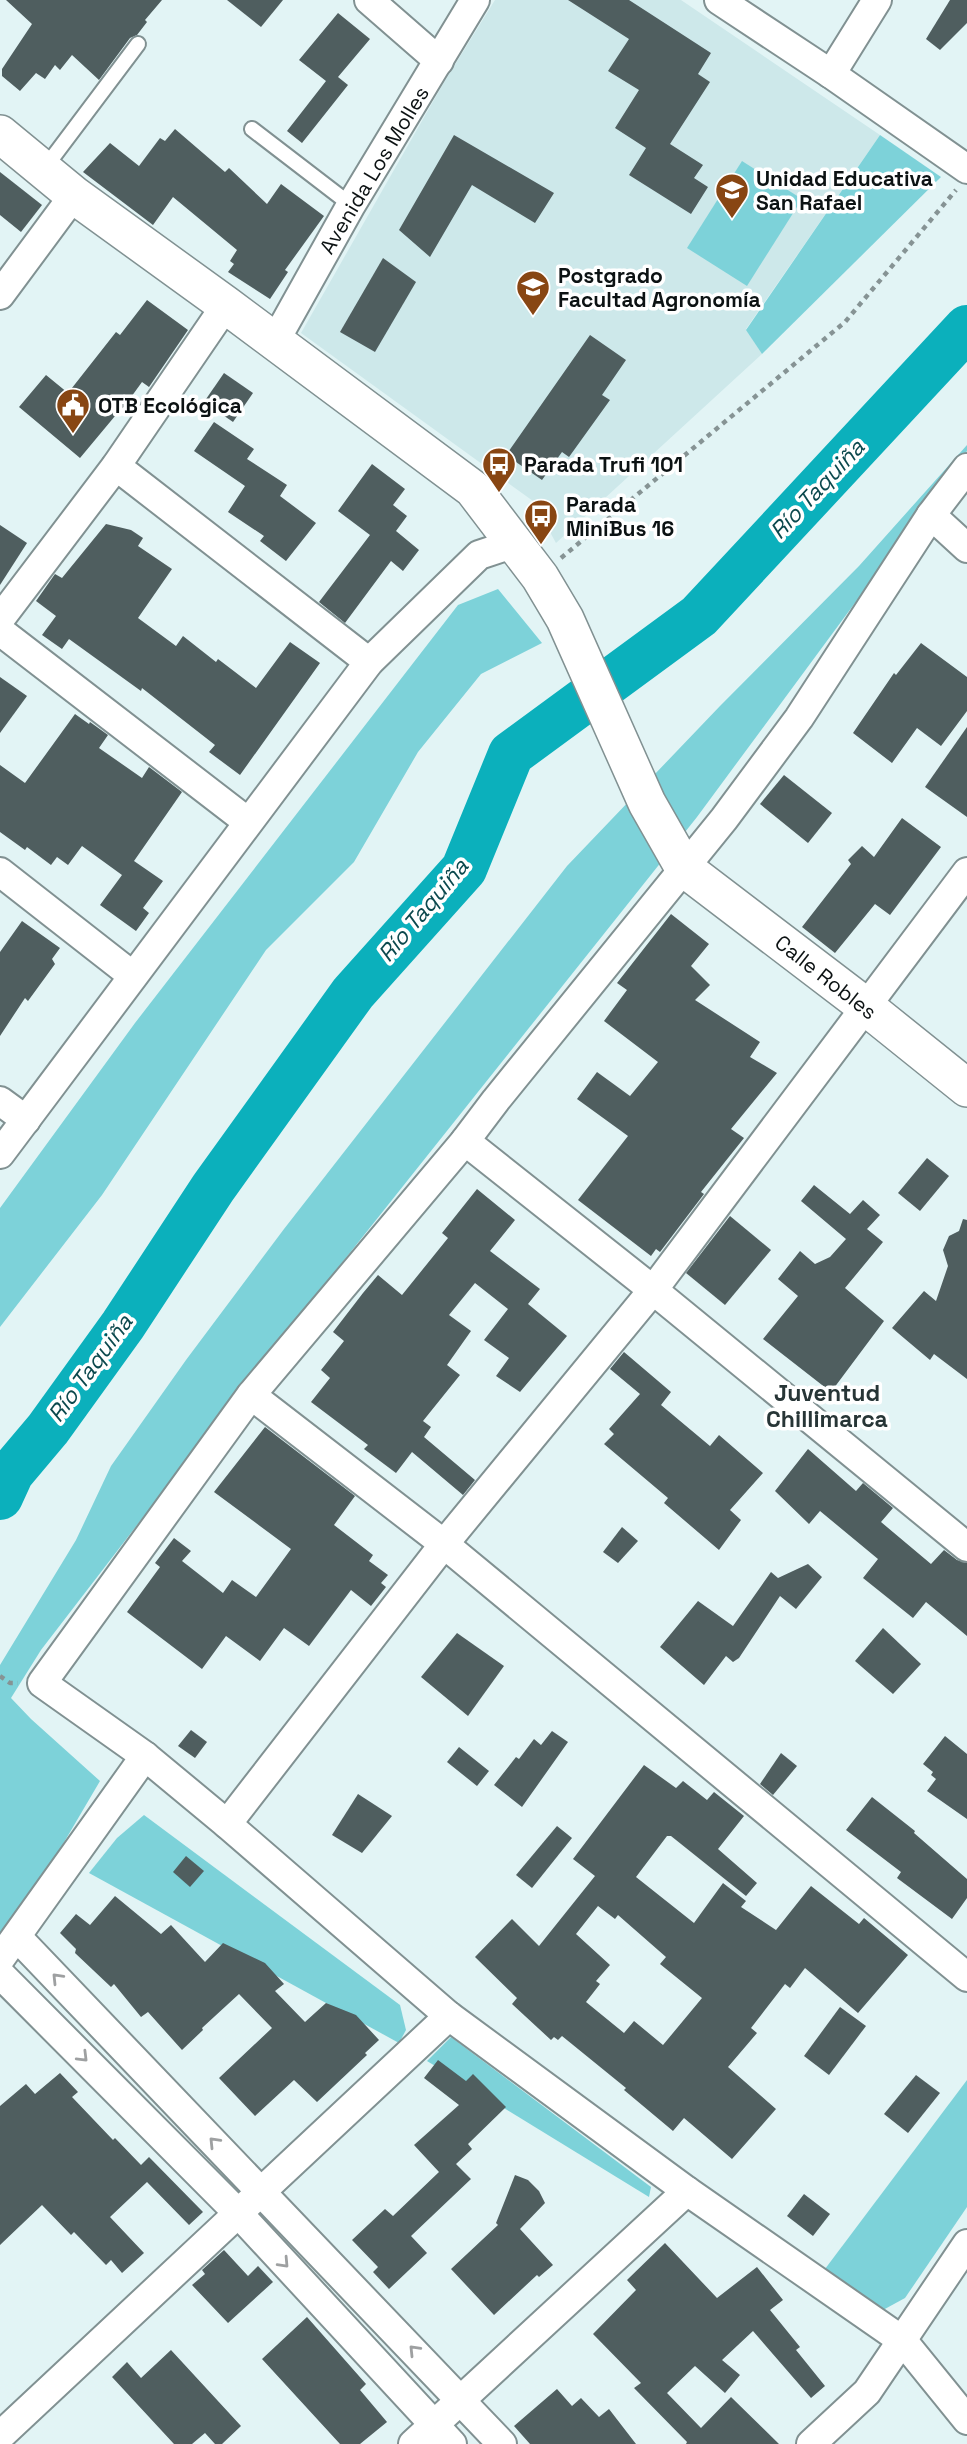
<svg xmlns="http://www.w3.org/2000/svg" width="967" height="2444" viewBox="0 0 967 2444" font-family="'Space Grotesk',sans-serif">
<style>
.built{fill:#cde8ea}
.green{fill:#7dd2d9}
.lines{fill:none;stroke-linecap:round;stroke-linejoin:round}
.river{stroke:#0bb0bc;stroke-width:46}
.building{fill:#4f5e5f;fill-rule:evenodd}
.service-casing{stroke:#819192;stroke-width:18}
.minor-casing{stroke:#819192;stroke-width:32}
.tertiary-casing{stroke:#819192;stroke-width:40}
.path{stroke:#869394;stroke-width:4.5;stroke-dasharray:5 5;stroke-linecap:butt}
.service{stroke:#fff;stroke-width:14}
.minor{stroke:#fff;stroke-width:28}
.tertiary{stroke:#fff;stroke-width:37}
.oneway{stroke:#9ea0a1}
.labels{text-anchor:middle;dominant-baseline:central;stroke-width:7;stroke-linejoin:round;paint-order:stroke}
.street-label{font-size:21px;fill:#0c1213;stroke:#fff}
.poi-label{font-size:21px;font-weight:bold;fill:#0c1213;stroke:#fff;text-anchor:start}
.water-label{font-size:23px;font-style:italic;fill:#0c494e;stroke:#fff}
.neighbourhood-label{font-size:23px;font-weight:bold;fill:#273536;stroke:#fff}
</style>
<rect width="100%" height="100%" fill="#e2f4f5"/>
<path class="built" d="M495 0H681L880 135 746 329 762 354 556 543 533 501 301 333 443 84Z"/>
<g class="green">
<path d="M880 135 941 177 762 354 746 330Z"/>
<path d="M742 161 802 199 747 286 687 248Z"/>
<path d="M967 445V451L697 817 247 1382 41 1650 11 1698 31 1719 100 1781 43 1878 0 1936V1665L76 1540 111 1466 186 1360 284 1229 567 866 720 706 859 566Z"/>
<path d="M498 589 542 643 481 674 418 752 354 862 266 950 102 1195 0 1327V1208L135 1023 458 605Z"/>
<path d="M144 1815 400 2005 406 2030 399 2043 89 1873 117 1838Z"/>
<path d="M451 2037 651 2187 649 2197 427 2061Z"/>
<path d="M967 2080V2207L905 2298 883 2310 825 2269Z"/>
</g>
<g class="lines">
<path class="river" d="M0 1497 11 1473 48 1429 123 1325 213 1188 353 993 464 869 511 754 699 616 967 328"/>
</g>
<g class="building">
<path d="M6 0H162L145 20 147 22 137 35 130 38 99 80 72 55 60 70 55 65 45 79 36 73 20 91 2 76V69L32 24Z"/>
<path d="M227 0H283L261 27Z"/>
<path d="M568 0H629L711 53 698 74 710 82 670 144 703 165 694 178 708 187 691 214 629 175 646 148 615 128 639 90 608 71 629 39Z"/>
<path d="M950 0H967V23L940 50 926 39Z"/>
<path d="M338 13 370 39 338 77 348 85 302 143 287 131 326 81 299 60Z"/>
<path d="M175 129 225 172 229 168 267 204 281 184 324 216 285 270 288 272 270 299 228 272 234 264 230 261 237 250 173 197 153 225 83 172 110 143 139 166 160 138 165 141Z"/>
<path d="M454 135 554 193 535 223 472 185 430 257 399 230Z"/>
<path d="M0 172 42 205 21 232 0 215Z"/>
<path d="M383 258 416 282 375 352 340 332Z"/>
<path d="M147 300 188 330 149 387 142 382 121 411 120 410 80 458 19 407 46 375 68 393 116 332 120 335Z"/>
<path d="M590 335 626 360 602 395 610 400 569 457 562 452 542 480 506 455Z"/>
<path d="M224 373 253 393 233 422 204 402Z"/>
<path d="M214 422 254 449 247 459 287 485 280 496 316 523 286 561 260 541 264 536 228 512 245 486 194 451Z"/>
<path d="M372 464 405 489 393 505 407 516 396 531 419 550 403 571 391 561 345 623 319 602 370 535 338 511Z"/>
<path d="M106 524 131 530 143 538 138 546 172 569 138 618 176 646 183 636 216 662 218 659 256 688 290 642 320 663 240 775 209 752 215 745 142 688 141 691 69 639 62 649 42 635 56 616 36 601 55 574 62 578Z"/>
<path d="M0 525 27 543 0 585Z"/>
<path d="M921 643 967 677V711L941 746 917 728 892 763 853 733 894 673 896 675Z"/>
<path d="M0 677 27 696 0 733Z"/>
<path d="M75 714 89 724 90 722 108 735 99 748 142 778 149 767 182 792 134 861 163 881 143 908 149 913 136 931 100 905 122 875 82 846 68 865 57 857 51 865 27 847 25 850 0 832V765L25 783Z"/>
<path d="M967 727V817L925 787Z"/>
<path d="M784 775 832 813 808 843 760 804Z"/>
<path d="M902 818 941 847 890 915 875 904 835 953 802 927 851 864 848 860 862 846 874 857Z"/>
<path d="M671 914 709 944 691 966 710 985 695 1000 760 1042 750 1057 777 1073 731 1129 744 1138 701 1192 704 1194 660 1252 656 1249 651 1256 578 1200 628 1136 577 1099 597 1072 630 1096 658 1062 604 1021 627 990 617 983Z"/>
<path d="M22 921 60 948 52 959 55 964 28 1001 25 998 0 1036V952Z"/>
<path d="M927 1158 949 1176 920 1211 898 1193Z"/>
<path d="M814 1185 850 1214 863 1200 880 1215 867 1229 883 1242 845 1288 884 1321 831 1392 763 1339 798 1296 778 1279 800 1251 815 1264 830 1257 846 1239 801 1201Z"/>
<path d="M477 1189 515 1220 490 1251 540 1289 528 1304 567 1336 520 1392 496 1376 509 1358 484 1340 508 1309 475 1283 449 1315 471 1331 447 1365 460 1375 423 1421 431 1427 424 1437 475 1480 463 1495 412 1452 396 1473 364 1449 368 1445 311 1402 330 1378 321 1370 344 1341 333 1332 363 1293 378 1275 402 1295 448 1238 442 1233Z"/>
<path d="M730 1216 771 1250 725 1305 686 1273Z"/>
<path d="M963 1219 967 1220V1379L934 1354 930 1360 892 1328 924 1291 936 1301 948 1266 943 1250 949 1236 959 1231Z"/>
<path d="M624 1352 671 1392 661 1405 710 1446 719 1435 763 1473 730 1510 741 1520 719 1550 664 1503 668 1498 604 1444 614 1434 609 1429 640 1394 610 1369Z"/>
<path d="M265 1427 355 1496 334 1525 373 1555 369 1561 388 1575 381 1583 386 1587 371 1606 351 1590 309 1646 284 1628 260 1661 226 1636 202 1669 127 1612 160 1567 155 1563 174 1538 191 1551 182 1561 223 1593 232 1580 256 1597 291 1549 214 1492Z"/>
<path d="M808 1449 856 1491 863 1483 893 1508 881 1522 931 1564 944 1550 957 1560 967 1563V1636L926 1602 913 1618 863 1578 878 1559 820 1511 809 1524 775 1491Z"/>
<path d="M622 1527 638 1541 618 1563 603 1552Z"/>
<path d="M808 1564 822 1577 796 1609 780 1596 739 1658 733 1662 726 1656 704 1685 660 1647 698 1601 733 1626 771 1572 778 1578Z"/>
<path d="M883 1628 921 1664 893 1694 855 1661Z"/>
<path d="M457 1633 504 1666 468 1716 421 1677Z"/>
<path d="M191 1730 207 1742 195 1758 178 1746Z"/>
<path d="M552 1731 568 1742 522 1807 494 1785 516 1757 519 1759 534 1739 541 1745Z"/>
<path d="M945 1736 967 1754V1819L927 1791 936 1779 931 1775 933 1772 923 1764Z"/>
<path d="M459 1747 489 1771 477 1786 447 1762Z"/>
<path d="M781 1753 797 1766 773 1795 760 1784Z"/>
<path d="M644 1765 676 1788 683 1781 707 1800 714 1792 744 1816 718 1849 757 1883 746 1896 671 1836H667L636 1877 694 1923 723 1883 746 1901 741 1907 776 1930 811 1886 859 1924 864 1918 908 1955 858 2013 805 1968 790 1988 785 1984 751 2028 757 2033 728 2067 776 2109 732 2159 684 2118 673 2131 624 2090 626 2088 562 2036 558 2040 554 2037 551 2040 512 2004 517 1998 475 1957 512 1919 539 1946 595 1876 573 1859ZM598 1906 615 1919 618 1915 666 1957 660 1964 702 1998 663 2045 634 2021 624 2033 586 2002 600 1984 596 1981 610 1965 576 1934Z"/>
<path d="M358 1794 392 1816 362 1853 332 1835Z"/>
<path d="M872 1797 915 1831 914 1833 967 1879V1898L952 1919 897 1878 901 1872 846 1830Z"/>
<path d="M557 1826 572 1838 532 1888 516 1875Z"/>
<path d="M186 1856 204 1871 190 1887 173 1872Z"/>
<path d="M115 1896 161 1934 171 1925 205 1962 223 1943 265 1963 284 1984 275 1991 305 2022 326 2003 356 2015 379 2040 365 2053 367 2055 317 2102 294 2080 255 2116 219 2078 272 2028 239 1994 202 2028 203 2030 182 2050 148 2012 141 2017 114 1984 111 1987 75 1953 76 1949 60 1933 76 1914 90 1925Z"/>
<path d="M840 2007 866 2026 829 2075 804 2056Z"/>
<path d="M438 2060 466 2081 473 2074 506 2107 468 2144 472 2149 456 2164 471 2179 411 2236 427 2253 389 2289 373 2272 378 2267 352 2240 385 2209 393 2216 439 2172 414 2145 459 2105 424 2078Z"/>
<path d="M60 2073 78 2092 72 2097 113 2140 115 2138 141 2165 149 2157 203 2212 189 2225 147 2182 110 2217 144 2253 122 2273 111 2260 106 2265 74 2232 71 2235 42 2205 0 2245V2106L26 2084 35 2094Z"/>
<path d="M916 2075 940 2093 908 2133 884 2114Z"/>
<path d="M515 2175 528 2180 539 2191 545 2203 520 2229 553 2265 539 2277 537 2275 494 2315 451 2269 498 2225 496 2223Z"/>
<path d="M804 2194 830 2214 813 2236 787 2216Z"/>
<path d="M665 2243 717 2298 757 2267 783 2300 770 2310 800 2347 796 2350 825 2386 811 2398 753 2331 722 2360 740 2375 725 2393 695 2366 667 2393 701 2428 731 2397 779 2444H686L687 2442 634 2388 641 2383 593 2334 636 2290 627 2280Z"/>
<path d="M224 2250 248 2276 258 2266 273 2282 228 2323 192 2285 205 2274 202 2270Z"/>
<path d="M307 2317 366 2384 360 2390 387 2422 360 2444H340L262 2359Z"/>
<path d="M171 2350 241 2426 222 2444H215L205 2433 192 2444H174L112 2377 127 2362 141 2378Z"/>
<path d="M557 2389 572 2406 581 2398 599 2417 609 2409 636 2444H530L514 2426Z"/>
</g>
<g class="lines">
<g class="service-casing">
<g id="service">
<path d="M252 129 351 205"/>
<path d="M44 169 138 44"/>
</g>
</g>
<g class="minor-casing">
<g id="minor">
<path d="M369 0 439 61"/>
<path d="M719 0 831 74 967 169"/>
<path d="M831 74 877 0"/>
<path d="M0 295 74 195"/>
<path d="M275 341 351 205 475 0"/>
<path d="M116 466 369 662"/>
<path d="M967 468 931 515 799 718 724 819 496 1100 465 1141 251 1395 42 1683 145 1756 227 1824 449 2016 687 2191 903 2341 967 2420"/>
<path d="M931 515 967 548"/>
<path d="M0 619 116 466 226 305"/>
<path d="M0 631 248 822"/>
<path d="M0 872 133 976"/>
<path d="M0 1101 26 1120"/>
<path d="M465 1141 653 1290 967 1547"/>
<path d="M0 1154 369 662 479 555 515 543"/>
<path d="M251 1395 444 1544 967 1977"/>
<path d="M227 1824 444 1544 653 1290 967 872"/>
<path d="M17 1937 502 2444"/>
<path d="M0 1959 145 1756"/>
<path d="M0 1974 238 2213 452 2444"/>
<path d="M0 2436 449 2016"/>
<path d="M413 2444 687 2191"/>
<path d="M811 2444 867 2392 967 2244"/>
</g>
</g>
<g class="tertiary-casing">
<path id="tertiary" d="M0 134 74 195 226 305 473 489 540 577 565 619 647 803 684 868 865 1006 967 1088"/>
</g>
<g class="path">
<path d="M561 558 845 322 956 190"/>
<path d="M0 1676 10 1683H18"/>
</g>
<use href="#service" class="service"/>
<use href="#minor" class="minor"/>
<use href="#tertiary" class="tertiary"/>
</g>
<defs><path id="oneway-chevron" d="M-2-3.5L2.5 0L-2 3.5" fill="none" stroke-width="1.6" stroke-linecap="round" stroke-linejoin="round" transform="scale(1.75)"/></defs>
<g class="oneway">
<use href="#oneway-chevron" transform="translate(57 1978) rotate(-134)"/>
<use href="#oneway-chevron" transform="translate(83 2057) rotate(45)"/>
<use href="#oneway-chevron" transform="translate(214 2142) rotate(-134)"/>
<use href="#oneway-chevron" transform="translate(284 2263) rotate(47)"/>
<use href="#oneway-chevron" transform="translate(414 2350) rotate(-134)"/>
</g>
<defs>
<g id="school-pin" transform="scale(1.75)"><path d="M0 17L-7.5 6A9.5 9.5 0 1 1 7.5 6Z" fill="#884613" stroke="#fff"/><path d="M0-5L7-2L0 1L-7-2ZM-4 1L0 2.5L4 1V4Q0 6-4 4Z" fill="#fff"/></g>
<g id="university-pin" transform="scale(1.75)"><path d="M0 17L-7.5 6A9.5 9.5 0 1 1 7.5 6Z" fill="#884613" stroke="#fff"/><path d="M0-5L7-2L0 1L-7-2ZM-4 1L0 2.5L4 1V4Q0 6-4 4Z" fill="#fff"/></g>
<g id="civic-pin" transform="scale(1.75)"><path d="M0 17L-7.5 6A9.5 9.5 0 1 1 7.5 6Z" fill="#884613" stroke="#fff"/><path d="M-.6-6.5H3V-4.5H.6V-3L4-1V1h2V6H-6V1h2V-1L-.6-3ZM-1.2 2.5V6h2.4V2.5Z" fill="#fff"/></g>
<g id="bus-pin" transform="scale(1.75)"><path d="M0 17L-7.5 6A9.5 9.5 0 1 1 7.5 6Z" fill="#884613" stroke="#fff"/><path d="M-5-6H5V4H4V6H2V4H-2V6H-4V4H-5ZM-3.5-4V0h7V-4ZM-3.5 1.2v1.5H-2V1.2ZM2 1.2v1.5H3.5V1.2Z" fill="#fff"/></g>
</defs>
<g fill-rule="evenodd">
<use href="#school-pin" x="732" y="190"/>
<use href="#university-pin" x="533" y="287"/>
<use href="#civic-pin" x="73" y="405"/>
<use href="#bus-pin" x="499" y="464"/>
<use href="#bus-pin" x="541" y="516"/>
</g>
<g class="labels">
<g class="street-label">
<text transform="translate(374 170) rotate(-59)">Avenida Los Molles</text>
<text transform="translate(826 977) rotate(38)">Calle Robles</text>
</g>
<g class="poi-label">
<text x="756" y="178">Unidad Educativa<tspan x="756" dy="24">San Rafael</tspan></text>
<text x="558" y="275">Postgrado<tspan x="558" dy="24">Facultad Agronomía</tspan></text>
<text x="98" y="405">OTB Ecológica</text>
<text x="524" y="464">Parada Trufi 101</text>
<text x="566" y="504">Parada<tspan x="566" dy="24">MiniBus 16</tspan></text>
</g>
<g class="water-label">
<text transform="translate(817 489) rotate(-47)">Río Taquiña</text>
<text transform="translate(423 910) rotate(-50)">Río Taquiña</text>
<text transform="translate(90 1368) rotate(-54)">Río Taquiña</text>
</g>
<g class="neighbourhood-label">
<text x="827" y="1393">Juventud<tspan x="827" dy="26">Chillimarca</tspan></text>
</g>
</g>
</svg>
